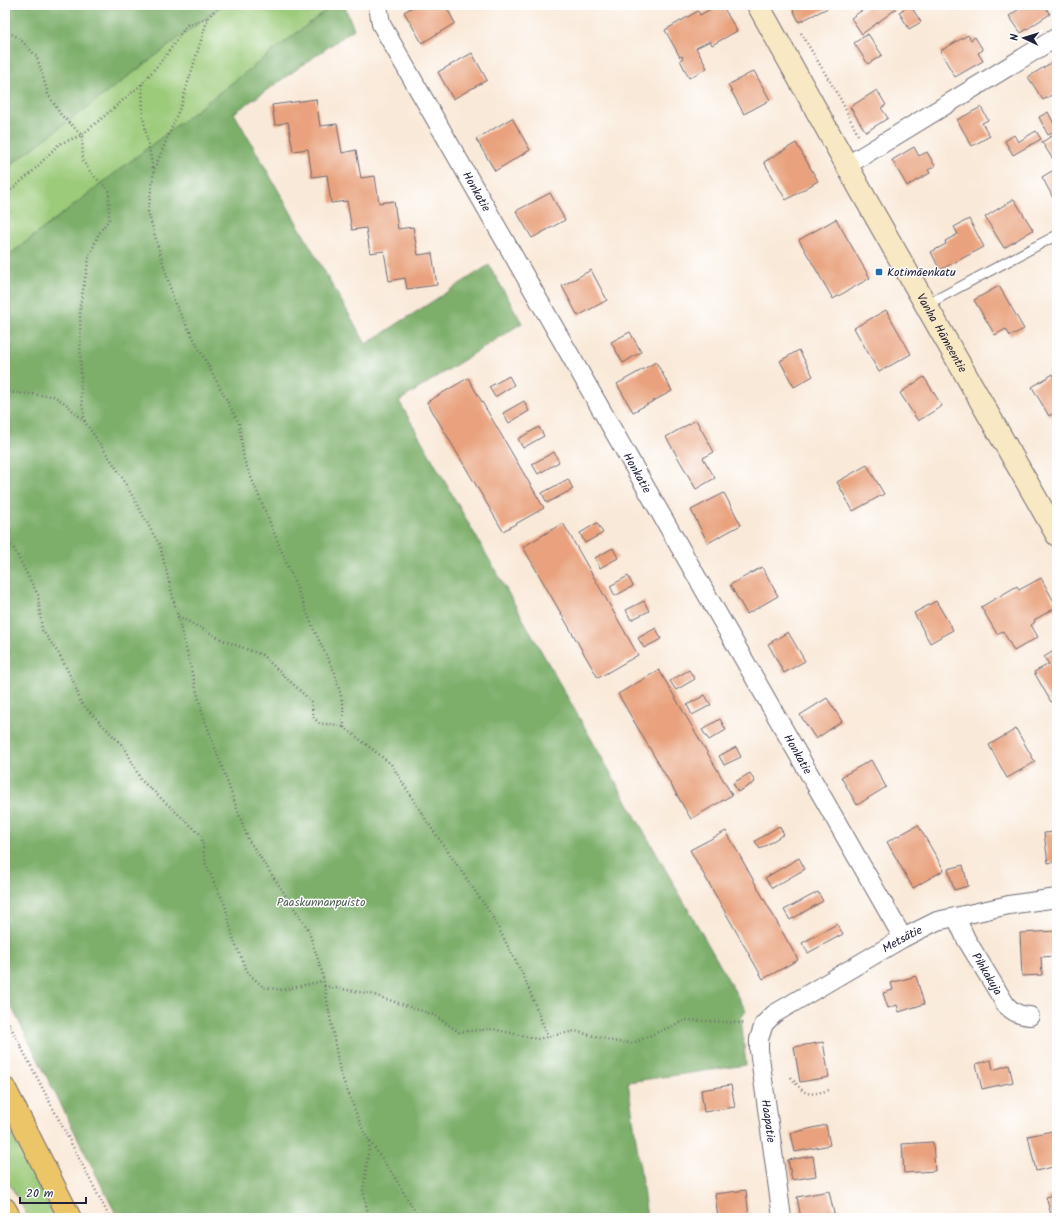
<svg xmlns="http://www.w3.org/2000/svg" width="1062" height="1223" viewBox="0 0 1062 1223" font-family="Kalam,sans-serif">
<style>
.green{fill:#9ccb7a;stroke:#5f765a}
.forest{fill:#7daf6a;stroke:#506852}
.building{fill:#e9a27d}
.lines{fill:none;stroke-linecap:round;stroke-linejoin:round}
.lane-casing{stroke:#6d6872;stroke-width:11}
.street-casing{stroke:#6d6872;stroke-width:20}
.secondary-casing{stroke:#6d6872;stroke-width:24}
.highway-casing{stroke:#6d6872;stroke-width:24}
.path{stroke:#6d6872;stroke-width:2.5;stroke-dasharray:1 3;stroke-linecap:butt}
.lane{stroke:#fff;stroke-width:9}
.street{stroke:#fff;stroke-width:18}
.secondary{stroke:#f8e8c3;stroke-width:22}
.highway{stroke:#edc569;stroke-width:22}
.poi-dot{fill:#1f6fb2;stroke:#fff;stroke-width:1.5}
.labels{text-anchor:middle;dominant-baseline:central;stroke-width:3;stroke-linejoin:round;paint-order:stroke}
.street-label{font-size:12px;fill:#22223b;stroke:#fff}
.poi-label{font-size:12px;fill:#22223b;stroke:#fff;text-anchor:start}
.park-label{font-size:12px;fill:#4d5d51;stroke:#fff}
</style>
<rect width="100%" height="100%" fill="#fff"/>
<filter id="ink" filterUnits="userSpaceOnUse"><feTurbulence type="fractalNoise" baseFrequency=".025" numOctaves="2"/><feDisplacementMap in="SourceGraphic" scale="8" xChannelSelector="R" yChannelSelector="G"/><feConvolveMatrix kernelMatrix="1 2 1 2 8 2 1 2 1" color-interpolation-filters="sRGB"/></filter>
<filter id="wash" filterUnits="userSpaceOnUse"><feTurbulence type="fractalNoise" baseFrequency=".012" numOctaves="4" result="noise"/><feDisplacementMap in="SourceGraphic" scale="16" xChannelSelector="R" yChannelSelector="G"/><feGaussianBlur stdDeviation="0.9" result="paint"/><feColorMatrix in="noise" values="0 0 0 0 0 0 0 0 0 0 0 0 0 0 0 0 0 1.4 0 .05"/><feComposite in="paint" operator="in"/></filter>
<g filter="url(#wash)">
<rect width="100%" height="100%" fill="#f9e9d8"/>
<g class="green">
<path d="M223 5H333L5 258V169Z"/>
<path d="M5 1121 55 1218H29L5 1176Z"/>
</g>
<g class="forest">
<path d="M5 5H223L5 169Z"/>
<path d="M333 5H344L354 29 234 113 366 344 489 265 522 323 399 401 746 1011 741 1018 746 1065 628 1082 647 1218H118L5 994V258Z"/>
</g>
<g id="blocks">
<g class="building">
<path d="M416 5H445L455 23 422 43 404 12Z"/>
<path d="M718 5H722L737 31 712 45 710 41 696 48 707 68 689 78 680 60 683 58 682 56 680 57 665 30 698 11 700 15Z"/>
<path d="M791 5H832V6L799 22Z"/>
<path d="M870 5H893L896 9 862 34 851 18Z"/>
<path d="M910 5 921 22 909 29 899 12Z"/>
<path d="M1025 5H1044L1050 14 1021 33 1009 16Z"/>
<path d="M868 34 882 55 868 64 854 43Z"/>
<path d="M968 35 971 40 975 37 983 50 978 53 983 61 955 77 940 51Z"/>
<path d="M472 53 487 80 453 99 438 72Z"/>
<path d="M1054 61 1057 66V92L1043 100 1028 77Z"/>
<path d="M754 71 770 100 744 114 728 85Z"/>
<path d="M877 90 886 105 881 108 888 118 866 132 850 107Z"/>
<path d="M316 99 320 126 337 124 342 153 356 150 361 178 375 176 379 203 394 201 398 229 413 227 418 255 432 253 437 285 407 289 405 278 389 281 384 251 370 253 366 228 352 230 347 201 331 203 327 175 312 177 308 149 293 151 288 122 275 125 272 105Z"/>
<path d="M981 107 988 120 982 123 990 136 972 146 957 120Z"/>
<path d="M1048 112 1057 130 1048 135 1039 117Z"/>
<path d="M512 118 530 150 495 171 476 139Z"/>
<path d="M1036 131 1041 139 1013 155 1005 141 1014 135 1018 142Z"/>
<path d="M1057 133V155L1052 158 1042 142Z"/>
<path d="M796 143 818 181 786 200 764 162Z"/>
<path d="M914 147 919 156 927 152 935 166 928 170 930 173 907 186 892 160Z"/>
<path d="M1057 168V205L1042 177Z"/>
<path d="M550 193 565 220 532 238 516 211Z"/>
<path d="M1014 199 1033 230 1004 248 985 217Z"/>
<path d="M836 219 870 278 833 299 799 240Z"/>
<path d="M969 219 984 247 940 270 931 252 946 244 945 241 958 234 954 227Z"/>
<path d="M591 270 607 300 578 316 562 286Z"/>
<path d="M999 286 1024 329 1010 336 1006 329 995 335 974 300Z"/>
<path d="M886 310 911 354 879 372 854 328Z"/>
<path d="M630 332 641 352 623 363 611 342Z"/>
<path d="M799 350 813 376 794 387 780 361Z"/>
<path d="M656 362 672 391 633 412 617 384Z"/>
<path d="M1053 374 1057 382V411L1049 416 1032 387Z"/>
<path d="M509 376 514 385 495 397 489 387Z"/>
<path d="M924 377 942 406 918 421 900 393Z"/>
<path d="M468 378 544 508 503 531 427 402Z"/>
<path d="M524 401 529 411 509 423 503 413Z"/>
<path d="M696 420 714 452 703 458 715 478 696 489 666 437Z"/>
<path d="M539 427 544 436 523 448 518 439Z"/>
<path d="M554 452 559 462 538 474 532 464Z"/>
<path d="M867 465 884 494 853 511 837 482Z"/>
<path d="M568 479 573 489 547 503 542 493Z"/>
<path d="M724 493 741 525 708 543 691 510Z"/>
<path d="M563 523 638 655 598 678 523 547Z"/>
<path d="M597 523 603 533 585 543 580 533Z"/>
<path d="M613 548 618 558 600 568 595 558Z"/>
<path d="M762 567 778 596 747 614 730 585Z"/>
<path d="M628 576 633 586 615 596 610 586Z"/>
<path d="M1041 578 1057 607 1034 620 1035 622 1031 625 1038 637 1014 651 1003 631 997 634 981 607 1017 586 1019 590Z"/>
<path d="M644 601 649 611 631 620 626 610Z"/>
<path d="M936 601 953 630 930 643 914 613Z"/>
<path d="M656 628 661 639 644 648 638 638Z"/>
<path d="M788 632 805 661 784 673 768 644Z"/>
<path d="M1057 649V699L1051 702 1034 672 1049 664 1044 657Z"/>
<path d="M659 670 732 795 691 819 618 694Z"/>
<path d="M689 670 695 679 676 690 670 681Z"/>
<path d="M705 695 711 705 692 715 687 705Z"/>
<path d="M827 698 842 721 816 739 800 715Z"/>
<path d="M720 719 726 730 709 740 702 730Z"/>
<path d="M1016 729 1035 762 1007 778 989 745Z"/>
<path d="M736 747 741 757 724 765 719 756Z"/>
<path d="M871 760 886 787 857 805 841 777Z"/>
<path d="M750 773 755 782 738 792 733 783Z"/>
<path d="M918 825 944 870 913 888 887 842Z"/>
<path d="M779 826 784 834 760 849 755 841Z"/>
<path d="M726 831 798 960 763 979 690 850Z"/>
<path d="M1057 832V861L1048 863 1044 833Z"/>
<path d="M799 858 805 869 772 888 765 878Z"/>
<path d="M963 865 968 886 954 890 948 869Z"/>
<path d="M818 892 823 901 790 920 784 910Z"/>
<path d="M837 924 843 934 808 953 802 943Z"/>
<path d="M1057 931V956L1041 957 1042 975 1022 976 1020 933Z"/>
<path d="M916 976 924 1004 899 1012 897 1005 888 1008 883 993 893 990 891 983Z"/>
<path d="M823 1042 829 1077 800 1082 794 1047Z"/>
<path d="M991 1060 993 1070 1009 1065 1013 1082 982 1089 976 1064Z"/>
<path d="M731 1085 735 1107 704 1112 701 1090Z"/>
<path d="M826 1125 830 1145 795 1152 791 1133Z"/>
<path d="M1057 1130V1166L1036 1171 1028 1136Z"/>
<path d="M933 1142 935 1171 904 1173 902 1144Z"/>
<path d="M813 1156 816 1176 792 1180 788 1160Z"/>
<path d="M746 1190 749 1218H718L715 1194Z"/>
<path d="M829 1191 835 1218H801L797 1197Z"/>
<path d="M1057 1194V1218H1052L1046 1197Z"/>
</g>
</g>
</g>
<g filter="url(#ink)">
<use href="#blocks" fill-opacity="0" stroke="#6d6872" stroke-width="1"/>
<g class="lines">
<g class="lane-casing">
<path id="lane" d="M926 305 1057 235"/>
</g>
<g class="street-casing">
<g id="street">
<path id="s1" d="M378 5 381 24 903 938"/>
<path d="M846 166 1057 37"/>
<path id="s2" d="M956 917 966 939 1006 1005C1014 1013 1019 1015 1030 1016"/>
<path id="s3" d="M782 1218 759 1050V1039L764 1024 774 1014 903 938 937 921 1009 905 1057 898"/>
</g>
</g>
<g class="secondary-casing">
<g id="secondary">
<path id="s4" d="M758 5 865 198 1057 535"/>
</g>
</g>
<g class="highway-casing">
<g id="highway">
<path d="M5 1089 70 1218"/>
<path d="M5 1209 10 1218"/>
</g>
</g>
<g class="path">
<path d="M219 5 208 18 181 105 154 170 148 212 175 304 239 423 244 460 315 632 335 673 343 704 344 727 391 764 426 820 491 914 524 977 548 1037"/>
<path d="M5 30 19 38 37 57 48 94 61 115 82 135 83 161 91 173 109 191V219L98 235 89 258 80 306 81 397 85 422 119 472 160 546 202 712 248 839 308 929 322 972 340 1072 364 1133 392 1173 419 1218"/>
<path d="M801 33 841 100 858 135"/>
<path d="M142 84 143 117 153 169"/>
<path d="M5 195 31 173 59 144 82 135 142 84 167 54 187 25 208 18"/>
<path d="M5 392 53 396 65 403 85 422"/>
<path d="M5 540 14 549 38 595 42 630 59 654 74 683 81 703 125 748 141 780 201 835 206 865 225 905 234 941 248 973 263 987 283 990 323 981"/>
<path d="M178 616 223 640 262 655 311 701 314 718 320 724H333L344 727"/>
<path d="M324 986 371 994 434 1015 459 1032 493 1029 537 1039 575 1031 617 1042 633 1043 686 1020 744 1023"/>
<path d="M5 1016 110 1218"/>
<path d="M791 1077C805 1096 807 1096 829 1090"/>
<path d="M369 1218 363 1190 370 1142"/>
</g>
<use href="#lane" class="lane"/>
<use href="#street" class="street"/>
<use href="#secondary" class="secondary"/>
<use href="#highway" class="highway"/>
</g>
</g>
<rect class="poi-dot" x="875" y="268" width="8" height="8" rx="2"/>
<g class="labels">
<g class="street-label">
<text stroke="none"><textPath href="#s1" startOffset="212">Honkatie</textPath></text>
<text stroke="none"><textPath href="#s4" startOffset="376">Vanha Hämeentie</textPath></text>
<text stroke="none"><textPath href="#s1" startOffset="536">Honkatie</textPath></text>
<text stroke="none"><textPath href="#s1" startOffset="860">Honkatie</textPath></text>
<text stroke="none"><textPath href="#s3" startOffset="359">Metsätie</textPath></text>
<text stroke="none"><textPath href="#s2" startOffset="65">Pihkakuja</textPath></text>
<text transform="translate(768 1121) rotate(82)">Haapatie</text>
</g>
<g class="poi-label">
<text x="887" y="272">Kotimäenkatu</text>
</g>
<g class="park-label">
<text x="321" y="902">Paaskunnanpuisto</text>
</g>
</g>
<rect width="1062" height="1223" fill="none" stroke="#fff" stroke-width="20"/>
<g transform="translate(1024 38) rotate(274)" stroke="#ffffff" stroke-width="3" paint-order="stroke">
<path d="M0-3L7 15L0 10L-7 15Z" fill="#22223b"/>
<text y="-6" font-size="11" font-weight="bold" text-anchor="middle" fill="#22223b">N</text>
</g>
<path d="M20 1197v6h66v-6" fill="none" stroke="#22223b" stroke-width="2"/>
<text x="26" y="1197" font-size="12" fill="#22223b" stroke="#ffffff" stroke-width="3" paint-order="stroke">20 m</text>
</svg>
